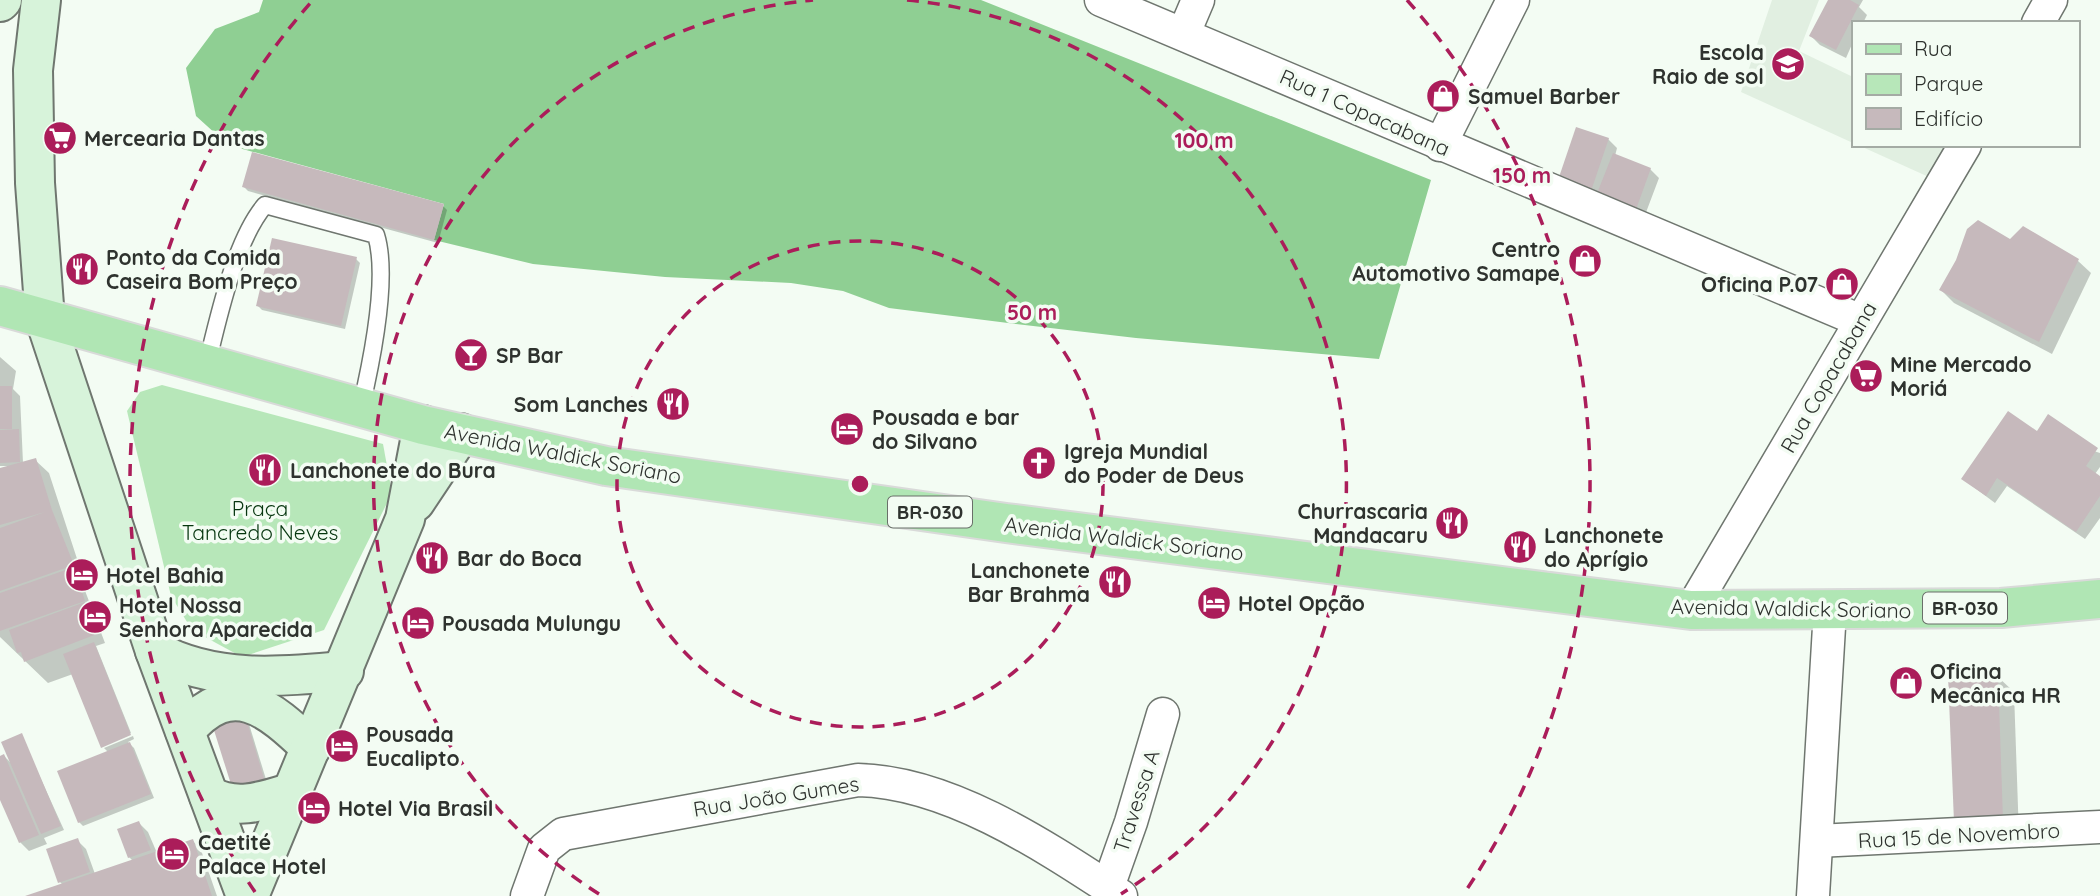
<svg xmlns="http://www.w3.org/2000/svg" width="2100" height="896" viewBox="0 0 2100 896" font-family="Quicksand,sans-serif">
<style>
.built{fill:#e1efe1}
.green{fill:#b7e7b9}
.forest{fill:#8fcf93}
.shadow{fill:#0003}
.building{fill:#c6b9bc}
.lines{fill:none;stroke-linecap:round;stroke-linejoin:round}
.service-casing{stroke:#6f766f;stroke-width:19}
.minor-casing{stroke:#6f766f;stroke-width:35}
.secondary-casing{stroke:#6f766f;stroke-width:42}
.primary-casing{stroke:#d9dad9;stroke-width:42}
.service{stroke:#fff;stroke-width:16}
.minor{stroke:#fff;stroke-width:32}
.secondary{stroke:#d7f3da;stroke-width:38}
.primary{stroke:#b0e6b4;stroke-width:38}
.ring{fill:none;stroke:#ab1d5a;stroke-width:3.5;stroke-dasharray:12 9}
.labels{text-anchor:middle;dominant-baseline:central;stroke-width:7;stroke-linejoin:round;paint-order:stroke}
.shield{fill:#f3fcf3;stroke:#696f69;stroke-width:2}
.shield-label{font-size:19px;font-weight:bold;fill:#2e322e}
.poi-label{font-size:21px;font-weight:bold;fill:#2e322e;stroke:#f3fcf3;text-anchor:start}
.street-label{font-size:21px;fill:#2e322e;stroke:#f3fcf3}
.park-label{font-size:21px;fill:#06360f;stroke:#f3fcf3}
.centre{fill:#ab1d5a;stroke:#f3fcf3;stroke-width:3.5}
.ring-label{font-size:21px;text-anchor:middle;font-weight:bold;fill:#ab1d5a;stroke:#f3fcf3;stroke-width:7;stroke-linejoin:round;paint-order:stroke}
</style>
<rect width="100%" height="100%" fill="#f3fcf3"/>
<g class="built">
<path d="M1772 0H1819L1799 51 1853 77V143L1741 92Z"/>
<path d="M1858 145H1946L1931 178Z"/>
</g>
<path class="green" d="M162 385 383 444 392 493 324 630 242 657 192 630 171 596 127 411 140 392Z"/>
<path class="forest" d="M263 0H981L1431 180 1379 359 1136 338 1016 324 889 308 843 291 791 283 665 277 533 264 434 240 444 204 228 145 196 116 186 68 215 29 259 12Z"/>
<g class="shadow">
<path d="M1830 0H1863L1859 7 1867 15 1863 23H1853V42L1846 58 1820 45 1811 36Z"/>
<path d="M1608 139 1617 148 1615 156 1650 169 1659 178 1642 223 1559 183Z"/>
<path d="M244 187 443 206 447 210 438 243 248 191Z"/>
<path d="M356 259 360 263 345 329 262 310 258 306Z"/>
<path d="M2077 260 2091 273 2052 354 1954 303 1941 290Z"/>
<path d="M0 357 16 371 13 389 20 396 23 463 35 460 49 473 82 574 79 575 105 643 96 646 131 733 101 745 73 674 48 683 0 637V470L10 466H0Z"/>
<path d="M2038 433 2100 453V467L2095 474 2100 478V518L2085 539 2007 486 1995 503 1963 479Z"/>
<path d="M1997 676 2014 692 2019 836 1972 838Z"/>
<path d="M245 720 249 724 269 789 240 797Z"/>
<path d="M21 735 64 830 44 838 47 844 29 851 20 842 0 796V758L4 756 12 764Z"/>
<path d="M133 736 134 739 128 742 134 748 154 798 83 826 79 822 108 752 104 748Z"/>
<path d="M139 823 148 832 157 853 193 841 201 850 217 896H29L63 885 60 882 77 840 86 849 95 874 133 861 129 857Z"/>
</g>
<g class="building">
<path d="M1828 0H1850L1859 5 1836 50 1809 36Z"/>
<path d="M1576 127 1609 138 1590 194 1557 183Z"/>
<path d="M252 152 444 204 434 240 242 187Z"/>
<path d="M1613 153 1651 168 1634 215 1594 201Z"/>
<path d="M1978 220 2010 239 2023 226 2079 259 2039 342 1939 290 1956 260 1967 229Z"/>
<path d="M272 238 357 257 341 326 256 306Z"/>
<rect x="0" y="386" width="12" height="43"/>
<path d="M2008 411 2037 431 2048 414 2098 448 2086 466 2100 476V496L2076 532 1997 478 1986 496 1961 479Z"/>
<path d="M19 429 20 462 0 463V430Z"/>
<path d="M36 458 52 510 74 565 0 591V528L45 512 0 525V468Z"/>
<path d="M74 567 85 601 0 631V593Z"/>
<path d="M85 602 97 634 24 662 21 652 17 653 9 630Z"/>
<path d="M94 642 131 735 101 748 63 654Z"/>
<path d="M1998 674 2003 820 1954 822 1948 675Z"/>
<path d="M246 718 266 785 234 794 213 727Z"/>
<path d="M22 733 61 826 41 834 1 742Z"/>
<path d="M130 742 151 794 78 823 57 771Z"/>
<path d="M4 754 39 835 19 843 0 800V756Z"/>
<path d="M139 821 151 850 128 858 117 829Z"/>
<path d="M78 838 90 872 58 883 46 849Z"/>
<path d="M193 839 212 896H25Z"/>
</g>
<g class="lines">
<g class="service-casing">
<path id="service" d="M207 364C218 319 235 240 265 205L376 235C389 277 371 364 361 407"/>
</g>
<g class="minor-casing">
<g id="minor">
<path d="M1101 0 1861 321"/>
<path d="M2038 23 2051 0"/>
<path d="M1184 33 1198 0"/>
<path d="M1440 145 1513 0"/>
<path d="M1691 610 1965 145"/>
<path d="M1817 841 2100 827"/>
<path d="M1108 887 1131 822 1163 714"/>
<path d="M527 896 544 849 563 834 858 780C950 782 1046 847 1121 896"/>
<path d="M1813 896 1830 610"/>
</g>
</g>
<g class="secondary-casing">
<g id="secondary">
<path d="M41 0 33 70 35 183 45 319 155 651 246 896"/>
<path d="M0 2 2 0"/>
<path d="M415 502 461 433"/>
<path d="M155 651C213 683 281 677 344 671"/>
<path d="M185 731C232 675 269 708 311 748"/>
<path d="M209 796C238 811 263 801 293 792"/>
<path d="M249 896 405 519 423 425"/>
</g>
</g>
<g class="primary-casing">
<path id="primary" d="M0 306 423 425 606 466 1006 523 1691 610 2001 608 2100 599"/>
</g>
<use href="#service" class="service"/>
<use href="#minor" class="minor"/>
<use href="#secondary" class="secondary"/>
<use href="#primary" class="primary"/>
</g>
<g class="ring">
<circle cx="860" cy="484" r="243"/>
<path d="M599 894A486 486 0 0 1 813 0M907 0A486 486 0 0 1 1121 894"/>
<path d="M255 892A730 730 0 0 1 313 0M1407 0A730 730 0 0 1 1465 892"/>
</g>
<defs>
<g id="school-disc" transform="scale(1.75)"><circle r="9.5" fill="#ab1d5a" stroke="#f3fcf3"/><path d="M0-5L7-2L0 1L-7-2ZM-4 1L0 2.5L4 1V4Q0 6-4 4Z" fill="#fff"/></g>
<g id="shop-disc" transform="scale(1.75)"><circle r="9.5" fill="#ab1d5a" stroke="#f3fcf3"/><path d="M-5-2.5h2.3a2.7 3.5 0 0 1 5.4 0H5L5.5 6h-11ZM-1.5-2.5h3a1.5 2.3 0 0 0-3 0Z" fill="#fff"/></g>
<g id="supermarket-disc" transform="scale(1.75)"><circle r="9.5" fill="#ab1d5a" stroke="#f3fcf3"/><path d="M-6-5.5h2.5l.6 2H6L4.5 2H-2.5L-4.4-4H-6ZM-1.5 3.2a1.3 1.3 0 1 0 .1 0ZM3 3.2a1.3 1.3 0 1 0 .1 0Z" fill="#fff"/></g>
<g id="restaurant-disc" transform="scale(1.75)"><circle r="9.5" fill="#ab1d5a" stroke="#f3fcf3"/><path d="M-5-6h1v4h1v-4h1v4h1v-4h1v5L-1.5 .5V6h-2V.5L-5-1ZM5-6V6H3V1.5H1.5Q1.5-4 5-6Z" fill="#fff"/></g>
<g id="bar-disc" transform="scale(1.75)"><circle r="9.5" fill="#ab1d5a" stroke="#f3fcf3"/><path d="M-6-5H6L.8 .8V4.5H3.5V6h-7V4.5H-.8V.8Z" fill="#fff"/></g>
<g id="hotel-disc" transform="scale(1.75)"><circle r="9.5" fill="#ab1d5a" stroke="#f3fcf3"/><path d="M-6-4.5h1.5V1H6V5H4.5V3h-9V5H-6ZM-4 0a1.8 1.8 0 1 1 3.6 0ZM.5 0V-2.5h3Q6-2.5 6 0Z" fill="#fff"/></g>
<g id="church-disc" transform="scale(1.75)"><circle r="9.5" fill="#ab1d5a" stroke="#f3fcf3"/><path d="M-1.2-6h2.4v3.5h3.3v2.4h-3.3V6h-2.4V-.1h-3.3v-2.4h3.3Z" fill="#fff"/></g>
</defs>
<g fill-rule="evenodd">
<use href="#school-disc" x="1788" y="64"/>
<use href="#shop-disc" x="1443" y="96"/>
<use href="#supermarket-disc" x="60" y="138"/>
<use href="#shop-disc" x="1585" y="261"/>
<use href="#restaurant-disc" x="82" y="269"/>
<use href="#shop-disc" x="1842" y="284"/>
<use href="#bar-disc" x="471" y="355"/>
<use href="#supermarket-disc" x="1866" y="376"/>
<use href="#restaurant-disc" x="673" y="404"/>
<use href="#hotel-disc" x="847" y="429"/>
<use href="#church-disc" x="1039" y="463"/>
<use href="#restaurant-disc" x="265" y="470"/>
<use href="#restaurant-disc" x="1452" y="523"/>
<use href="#restaurant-disc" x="1520" y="547"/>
<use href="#restaurant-disc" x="432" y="558"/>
<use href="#hotel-disc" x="82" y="575"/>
<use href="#restaurant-disc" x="1115" y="582"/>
<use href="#hotel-disc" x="1214" y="603"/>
<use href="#hotel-disc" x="95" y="617"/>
<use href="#hotel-disc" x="418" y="623"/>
<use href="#shop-disc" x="1906" y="683"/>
<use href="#hotel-disc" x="342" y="746"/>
<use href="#hotel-disc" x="314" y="808"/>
<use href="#hotel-disc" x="173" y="854"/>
</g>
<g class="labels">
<g class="shield">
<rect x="888" y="496.5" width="84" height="31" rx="5"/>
<rect x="1923" y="592.5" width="84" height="31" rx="5"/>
</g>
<g class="shield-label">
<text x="930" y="512">BR-030</text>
<text x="1965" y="608">BR-030</text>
</g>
<g class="poi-label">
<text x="1764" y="52" text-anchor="end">Escola<tspan x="1764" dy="24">Raio de sol</tspan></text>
<text x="1468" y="96">Samuel Barber</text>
<text x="84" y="138">Mercearia Dantas</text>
<text x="1560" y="249" text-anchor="end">Centro<tspan x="1560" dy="24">Automotivo Samape</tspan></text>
<text x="106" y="257">Ponto da Comida<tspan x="106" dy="24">Caseira Bom Preço</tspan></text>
<text x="1818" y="284" text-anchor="end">Oficina P.07</text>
<text x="496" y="355">SP Bar</text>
<text x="1890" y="364">Mine Mercado<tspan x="1890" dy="24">Moriá</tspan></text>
<text x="648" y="404" text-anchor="end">Som Lanches</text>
<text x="872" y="417">Pousada e bar<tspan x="872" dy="24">do Silvano</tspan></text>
<text x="1064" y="451">Igreja Mundial<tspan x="1064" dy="24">do Poder de Deus</tspan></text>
<text x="290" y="470">Lanchonete do Bura</text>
<text x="1428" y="511" text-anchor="end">Churrascaria<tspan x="1428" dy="24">Mandacaru</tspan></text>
<text x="1544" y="535">Lanchonete<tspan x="1544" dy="24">do Aprígio</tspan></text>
<text x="457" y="558">Bar do Boca</text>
<text x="1090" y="570" text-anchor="end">Lanchonete<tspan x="1090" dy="24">Bar Brahma</tspan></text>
<text x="106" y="575">Hotel Bahia</text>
<text x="1238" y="603">Hotel Opção</text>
<text x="119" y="605">Hotel Nossa<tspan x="119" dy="24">Senhora Aparecida</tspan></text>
<text x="442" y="623">Pousada Mulungu</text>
<text x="1930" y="671">Oficina<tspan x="1930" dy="24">Mecânica HR</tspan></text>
<text x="366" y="734">Pousada<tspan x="366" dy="24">Eucalipto</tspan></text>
<text x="338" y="808">Hotel Via Brasil</text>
<text x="198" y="842">Caetité<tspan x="198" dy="24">Palace Hotel</tspan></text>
</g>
<g class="street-label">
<text transform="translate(1365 112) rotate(24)">Rua 1 Copacabana</text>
<text transform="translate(1828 377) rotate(-60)">Rua Copacabana</text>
<text transform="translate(563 453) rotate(11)">Avenida Waldick Soriano</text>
<text transform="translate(1124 538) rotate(7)">Avenida Waldick Soriano</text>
<text transform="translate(1791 608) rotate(1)">Avenida Waldick Soriano</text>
<text transform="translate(776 796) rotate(-9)">Rua João Gumes</text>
<text transform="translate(1136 801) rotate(-72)">Travessa A</text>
<text transform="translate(1959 835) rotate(-3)">Rua 15 de Novembro</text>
</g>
<g class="park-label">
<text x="260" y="508">Praça<tspan x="260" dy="24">Tancredo Neves</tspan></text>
</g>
</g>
<circle cx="860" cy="484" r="10" class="centre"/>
<g class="ring-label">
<text x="1204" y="148">100 m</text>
<text x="1522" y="183">150 m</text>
<text x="1032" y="320">50 m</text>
</g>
<rect x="1852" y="21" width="228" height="126" fill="#f3fcf3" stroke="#a4aba4" stroke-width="2"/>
<rect x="1866" y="44" width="35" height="10" fill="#b0e6b4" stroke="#a4aba4" stroke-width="2"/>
<text x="1914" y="56" font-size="21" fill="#2e322e">Rua</text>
<rect x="1866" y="74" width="35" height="21" fill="#b7e7b9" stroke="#a4aba4" stroke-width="2"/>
<text x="1914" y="91" font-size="21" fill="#2e322e">Parque</text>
<rect x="1866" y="108" width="35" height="21" fill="#c6b9bc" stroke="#a4aba4" stroke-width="2"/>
<text x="1914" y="126" font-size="21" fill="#2e322e">Edifício</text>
</svg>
